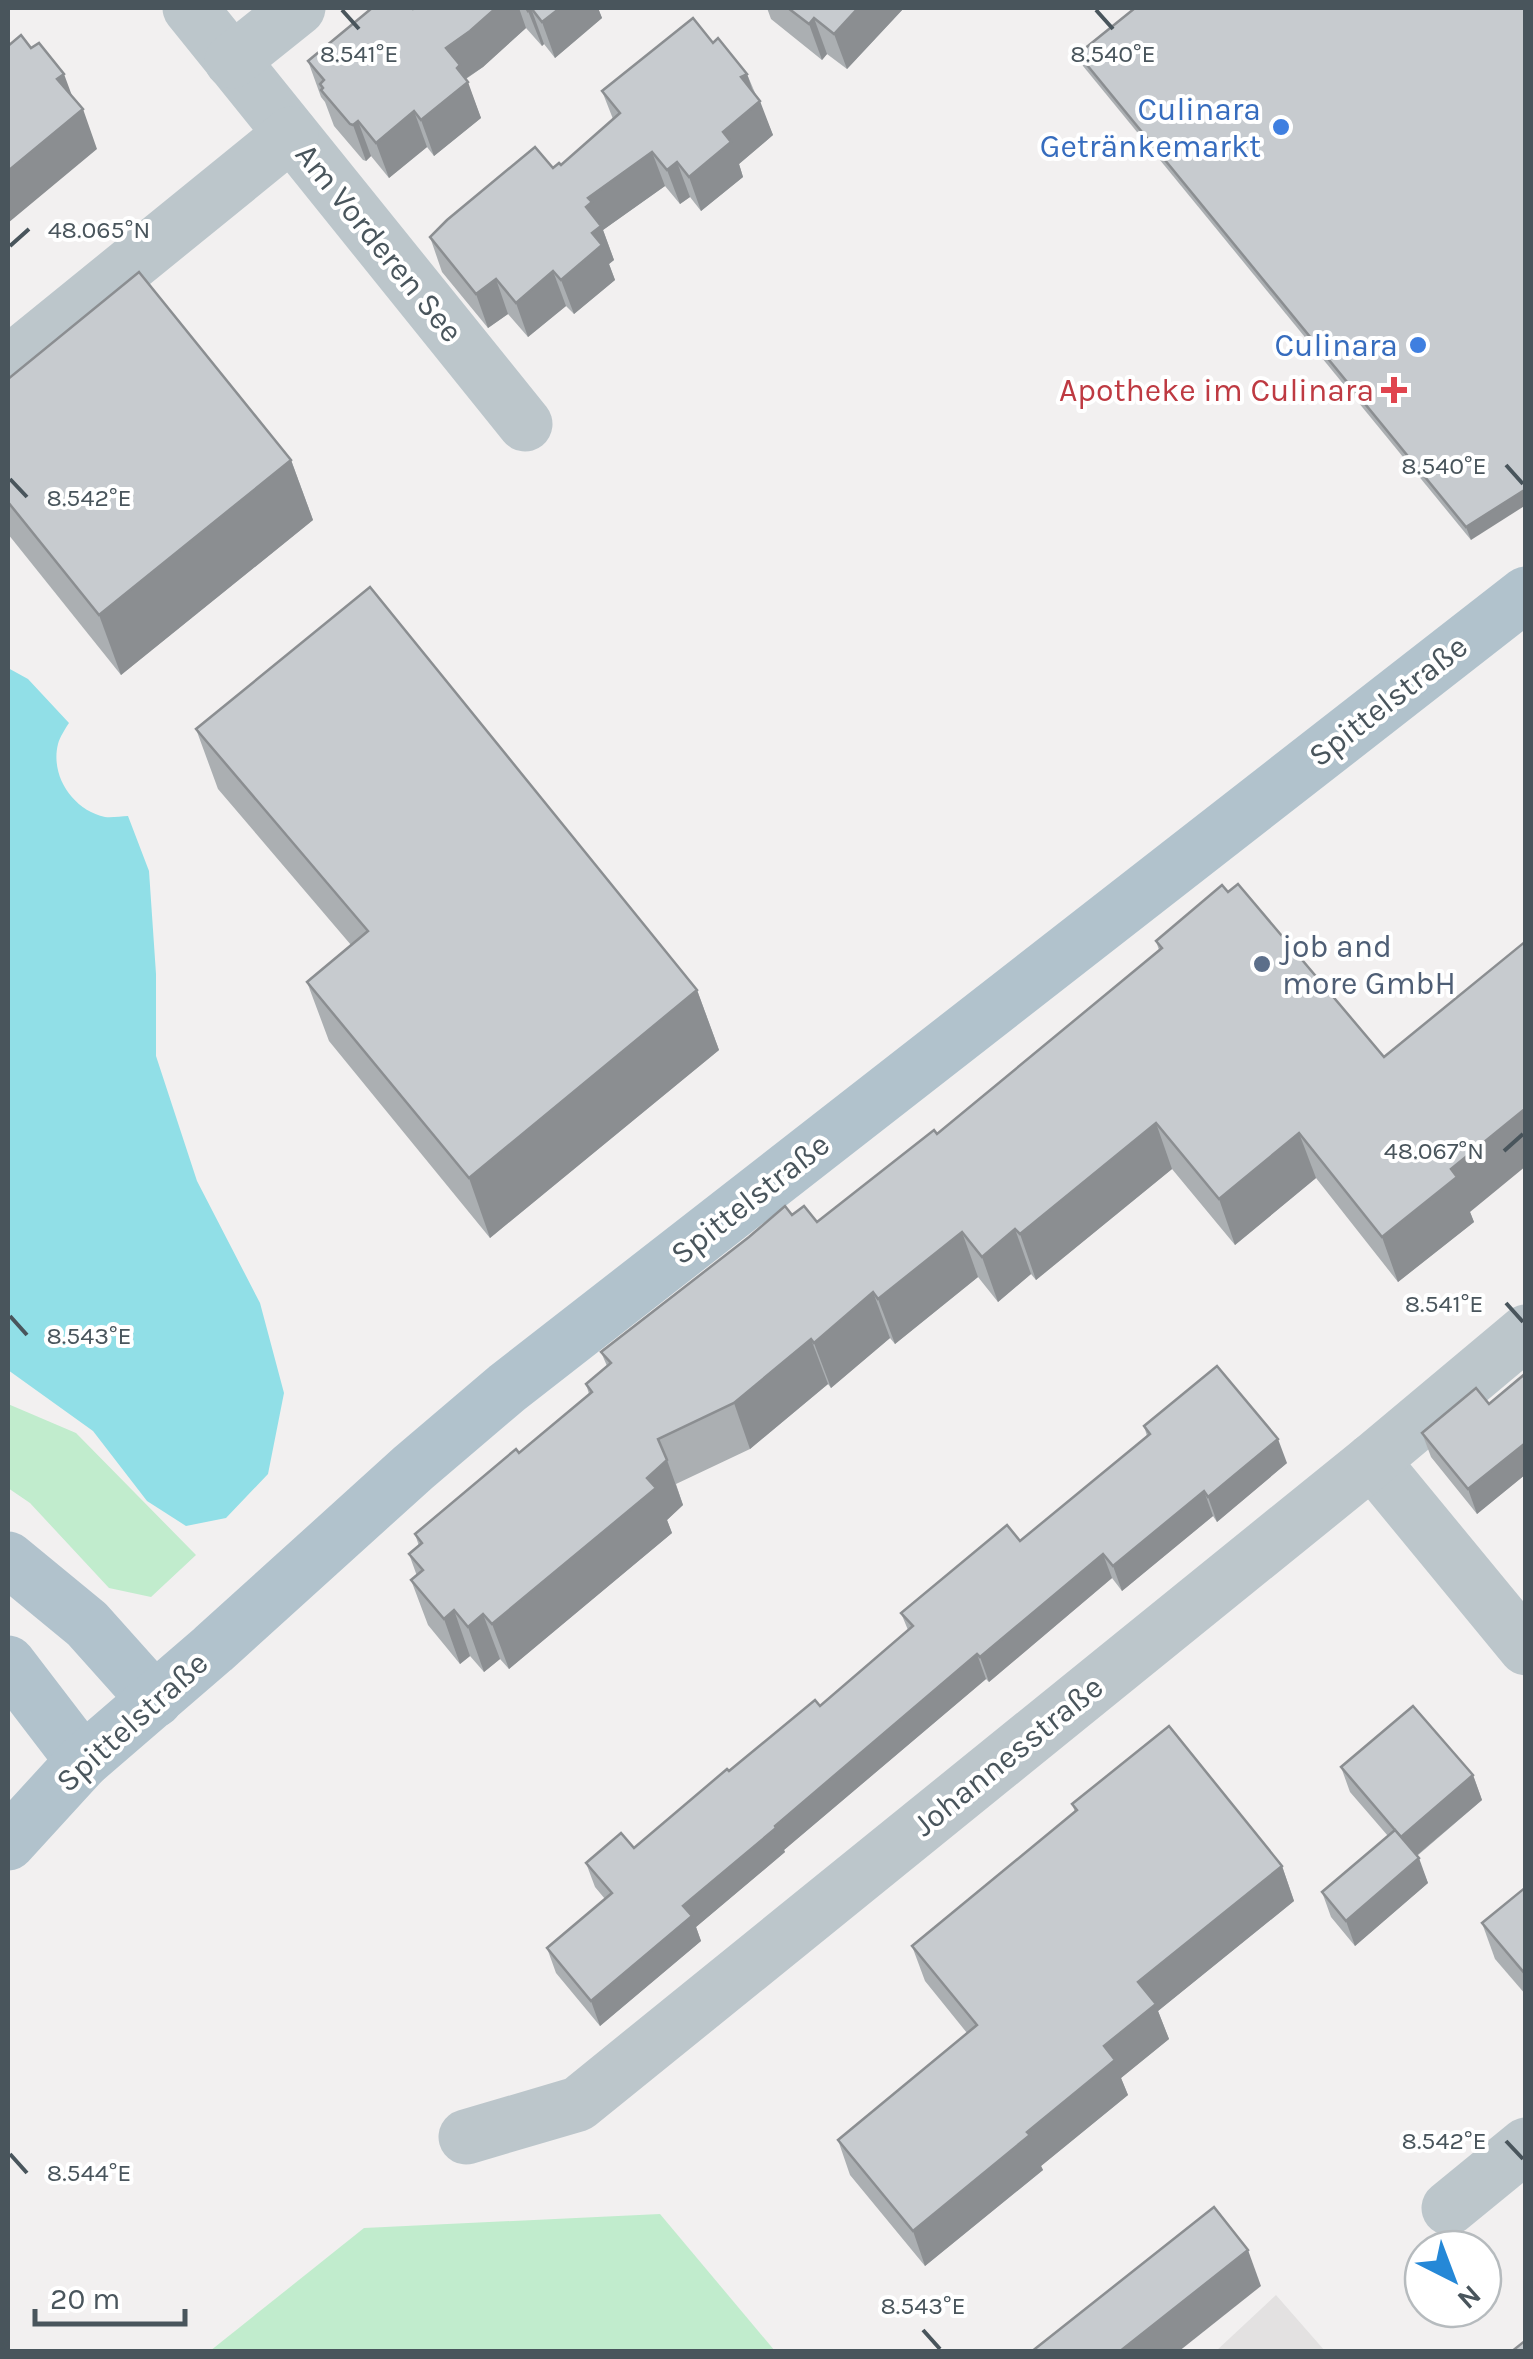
<svg xmlns="http://www.w3.org/2000/svg" width="1533" height="2359" viewBox="0 0 1533 2359" font-family="Karla,sans-serif">
<style>
.education{fill:#e3e1e1}
.green{fill:#c1eccd}
.water{fill:#91dfe7}
.lines{fill:none;stroke-linecap:round;stroke-linejoin:round}
.minor{stroke:#bcc6cb;stroke-width:55}
.major{stroke:#b1c2cc;stroke-width:55}
.wall{fill:#abafb2}
.shaded-wall{fill:#8b8e91}
.building{fill:#c7cbcf;stroke:#8b8e91;stroke-width:2.5}
.ticks{fill:none;stroke:#49555c;stroke-width:4}
.shop-dot{fill:#3f7fe0;stroke:#fff;stroke-width:4}
.health-dot{fill:#e0444e;stroke:#fff;stroke-width:4}
.service-dot{fill:#5c6f8a;stroke:#fff;stroke-width:4}
.labels{text-anchor:middle;dominant-baseline:central;stroke-width:8;stroke-linejoin:round;paint-order:stroke}
.shop-label{font-size:32px;fill:#366cbe;stroke:#fff;text-anchor:end}
.street-label{font-size:32px;fill:#49555c;stroke:#fff}
.health-label{font-size:32px;fill:#be3a42;stroke:#fff;text-anchor:end}
.service-label{font-size:32px;fill:#4e5e75;stroke:#fff;text-anchor:start}
.ticks-label{font-size:25px;text-anchor:middle;fill:#49555c;stroke:#fff;stroke-width:8;stroke-linejoin:round;paint-order:stroke}
</style>
<rect width="100%" height="100%" fill="#f2f0f0"/>
<path class="education" d="M1276 2295 1325 2351H1216Z"/>
<g class="green">
<path d="M8 1404 76 1433 196 1555 151 1597 109 1588 30 1503 8 1488Z"/>
<path d="M660 2214 775 2351H210L364 2228Z"/>
</g>
<path class="water" d="M8 668 28 679 69 723C65 729 60 737 58 744 50 776 73 810 105 817 112 818 121 816 128 816L149 871 156 974V1056L197 1181 260 1303 284 1393 268 1474 226 1518 186 1526 147 1501 93 1431 8 1370Z"/>
<g class="lines">
<g class="minor">
<path d="M190 8 525 424"/>
<path d="M232 61 298 8"/>
<path d="M8 364 291 134"/>
<path d="M1372 1461 1526 1648"/>
<path d="M466 2137 578 2104 1372 1461 1526 1332"/>
<path d="M1449 2208 1526 2145"/>
</g>
<g class="major">
<path d="M8 1559 87 1624 155 1700"/>
<path d="M8 1663 83 1761"/>
<path d="M8 1843 83 1761 213 1649 413 1468 507 1388 1526 594"/>
</g>
</g>
<g class="wall">
<path d="M415 8H598L602 18 555 58 544 44 542 46 526 28 483 67 466 79 481 118 434 156 427 147 389 178 371 156 366 161 363 160 334 126 325 102 321 97 308 61Z"/>
<path d="M767 8H904L847 69 827 54 822 60 771 19Z"/>
<path d="M1526 8 1471 540 1083 66 1078 54Z"/>
<path d="M713 43 747 74 773 135 739 164 743 177 701 211 690 197 680 204 665 186 603 230 614 260 609 264 615 280 574 314 566 306 528 337 508 314 488 328 442 272 430 237 553 168 561 165 613 119 602 91Z"/>
<path d="M8 379 291 460 313 520 121 675 8 534Z"/>
<path d="M196 729 697 990 719 1050 490 1238 329 1041 307 982 351 945 218 789Z"/>
<path d="M1156 941 1470 1212 1474 1222 1398 1282 1316 1178 1235 1245 1172 1169 1036 1280 1031 1274 998 1302 978 1277 895 1344 890 1338 831 1388 828 1384 750 1449 676 1484 683 1505 667 1520 672 1533 509 1669 500 1659 484 1672 470 1656 460 1664 428 1625 411 1580 417 1576 409 1554 419 1546 415 1534 519 1453 589 1394 586 1384 607 1366 601 1352 792 1215 817 1222 937 1134 1159 950Z"/>
<path d="M1526 1373V1474L1477 1514 1431 1457 1422 1433 1489 1404Z"/>
<path d="M1144 1426 1287 1463 1217 1522 1213 1516 1122 1591 1112 1578 989 1682 986 1679 784 1850 785 1852 696 1927 701 1941 600 2026 556 1973 547 1948 605 1899 595 1887 586 1863 634 1848 729 1771 820 1706 908 1630 901 1613 1020 1541 1147 1436Z"/>
<path d="M1341 1767 1473 1775 1482 1800 1417 1856 1428 1883 1355 1946 1331 1917 1322 1892 1388 1836 1350 1792Z"/>
<path d="M1072 1804 1282 1866 1294 1901 1158 2011 1169 2039 1121 2078 1128 2095 1041 2166 1043 2170 925 2266 850 2175 838 2140 967 2033 925 1981 912 1946 1075 1812Z"/>
<path d="M1526 1887V1995L1495 1959 1482 1923Z"/>
</g>
<g class="shaded-wall">
<path d="M496 8H519L526 28 483 67 465 79 468 82 481 118 434 156 421 120 446 48Z"/>
<path d="M531 8 544 44 542 46 528 11Z"/>
<path d="M560 8H598L602 18 555 58 542 22Z"/>
<path d="M858 8H904L847 69 834 34Z"/>
<path d="M814 18 827 54 822 60 809 24Z"/>
<path d="M64 74 78 112 83 109 97 149 8 223V171L57 79Z"/>
<path d="M747 74 757 103 760 101 773 135 739 164 743 177 701 211 689 177 723 132 741 77Z"/>
<path d="M414 111 427 147 389 178 376 143Z"/>
<path d="M358 121 371 156 366 161 353 125Z"/>
<path d="M652 152 665 186 603 230 614 260 609 264 615 280 574 314 561 280 592 233 586 207 588 198Z"/>
<path d="M677 162 690 197 680 204 667 170Z"/>
<path d="M553 271 566 306 528 337 516 303Z"/>
<path d="M496 279 508 314 488 328 476 294Z"/>
<path d="M291 460 313 520 121 675 99 615Z"/>
<path d="M1526 489V505L1471 540 1466 527Z"/>
<path d="M697 990 719 1050 490 1238 469 1178Z"/>
<path d="M1526 1108V1166L1470 1212 1474 1222 1398 1282 1382 1237 1451 1169Z"/>
<path d="M1156 1123 1172 1169 1036 1280 1020 1234Z"/>
<path d="M1299 1133 1316 1178 1235 1245 1219 1199Z"/>
<path d="M1015 1229 1031 1274 998 1302 982 1257Z"/>
<path d="M962 1232 978 1277 895 1344 878 1299Z"/>
<path d="M873 1292 890 1338 831 1388 814 1343Z"/>
<path d="M811 1339 828 1384 750 1449 734 1403Z"/>
<path d="M1278 1439 1287 1463 1217 1522 1208 1497Z"/>
<path d="M1523 1445 1526 1452V1474L1477 1514 1468 1489Z"/>
<path d="M667 1460 683 1505 667 1520 672 1533 509 1669 492 1624Z"/>
<path d="M1204 1491 1213 1516 1122 1591 1113 1566Z"/>
<path d="M1103 1554 1112 1578 989 1682 980 1657Z"/>
<path d="M454 1610 470 1656 460 1664 444 1619Z"/>
<path d="M483 1614 500 1659 484 1672 468 1627Z"/>
<path d="M977 1654 986 1679 784 1850 785 1852 696 1927 701 1941 600 2026 591 2001 683 1906Z"/>
<path d="M1473 1775 1482 1800 1410 1861 1401 1837Z"/>
<path d="M1419 1858 1428 1883 1355 1946 1346 1921Z"/>
<path d="M1282 1866 1294 1901 1158 2011 1169 2039 1121 2078 1128 2095 1041 2166 1043 2170 925 2266 913 2231 1027 2132 1104 2046 1138 1982Z"/>
<path d="M1248 2250 1261 2286 1178 2352H1119Z"/>
</g>
<g class="building">
<path d="M372 8H412L413 9 415 8H496L470 31 446 48 460 65 457 68 468 82 421 120 414 111 376 143 358 121 353 125 350 124 321 90 323 88 320 84 324 80 308 61Z"/>
<path d="M526 8H560L542 22 531 8 528 11Z"/>
<path d="M788 8H858L834 34 814 18 809 24Z"/>
<path d="M1135 8H1526V489L1466 527 1078 54Z"/>
<path d="M693 18 713 43 718 38 747 74 741 77 760 101 723 132 731 142 689 177 677 162 667 170 652 152 588 198 592 202 586 207 601 226 592 233 602 245 561 280 553 271 516 303 496 279 476 294 430 237 447 220 535 147 553 168 559 163 561 165 620 113 602 91Z"/>
<path d="M21 35 31 48 39 43 64 74 57 79 83 109 8 171V46Z"/>
<path d="M139 272 291 460 99 615 8 502V379Z"/>
<path d="M370 587 697 990 469 1178 307 982 368 931 196 729Z"/>
<path d="M1238 884 1384 1057 1526 941V1108L1451 1169 1457 1177 1382 1237 1299 1133 1219 1199 1156 1123 1020 1234 1015 1229 982 1257 962 1232 878 1299 873 1292 814 1343 811 1339 734 1403 658 1439 667 1460 647 1478 656 1488 492 1624 483 1614 468 1627 454 1610 444 1619 411 1580 423 1570 409 1554 422 1543 415 1534 516 1449 519 1453 592 1392 586 1384 611 1363 601 1352 749 1237 785 1206 792 1215 804 1206 817 1222 934 1130 937 1134 1162 948 1156 941 1222 885 1228 892Z"/>
<path d="M1217 1366 1278 1439 1208 1497 1204 1491 1113 1566 1103 1554 980 1657 977 1654 775 1826 776 1828 683 1906 692 1916 591 2001 547 1948 612 1893 586 1863 621 1833 634 1848 727 1769 729 1771 815 1700 820 1706 913 1626 901 1613 1007 1525 1020 1541 1150 1434 1144 1426Z"/>
<path d="M1526 1373V1448L1523 1445 1468 1489 1422 1433 1476 1388 1489 1404Z"/>
<path d="M1413 1706 1473 1775 1401 1837 1341 1767Z"/>
<path d="M1169 1726 1282 1866 1138 1982 1156 2004 1104 2046 1115 2060 1027 2132 1030 2135 913 2231 838 2140 977 2025 912 1946 1077 1810 1072 1804Z"/>
<path d="M1395 1830 1419 1858 1346 1921 1322 1892Z"/>
<path d="M1526 1887V1975L1482 1923Z"/>
<path d="M1214 2207 1248 2250 1119 2352H1031Z"/>
<path d="M1526 2340V2352H1511Z"/>
</g>
<path class="ticks" d="M342 10 359 29M1096 10 1113 29M10 246 29 229M1506 465 1523 484M10 479 27 497M1504 1151 1523 1134M1506 1303 1523 1322M10 1316 27 1335M1506 2141 1523 2159M10 2154 27 2173M923 2330 940 2349"/>
<g class="shop-dot">
<circle cx="1281" cy="127" r="10"/>
<circle cx="1418" cy="345" r="10"/>
</g>
<path class="health-dot" d="M1389 375h10v10h10v10h-10v10h-10v-10h-10v-10h10z"/>
<circle class="service-dot" cx="1262" cy="964" r="10"/>
<g class="labels">
<g class="shop-label">
<text x="1261" y="109">Culinara<tspan x="1261" dy="37">Getränkemarkt</tspan></text>
<text x="1398" y="345">Culinara</text>
</g>
<g class="street-label">
<text transform="translate(379 243) rotate(51)">Am Vorderen See</text>
<text transform="translate(1388 701) rotate(-38)">Spittelstraße</text>
<text transform="translate(750 1199) rotate(-38)">Spittelstraße</text>
<text transform="translate(132 1722) rotate(-42)">Spittelstraße</text>
<text transform="translate(1008 1756) rotate(-39)">Johannesstraße</text>
</g>
<g class="health-label">
<text x="1374" y="390">Apotheke im Culinara</text>
</g>
<g class="service-label">
<text x="1282" y="946">job and<tspan x="1282" dy="37">more GmbH</tspan></text>
</g>
</g>
<g class="ticks-label">
<text x="359" y="62">8.541°E</text>
<text x="1113" y="62">8.540°E</text>
<text x="99" y="238">48.065°N</text>
<text x="1444" y="474">8.540°E</text>
<text x="89" y="506">8.542°E</text>
<text x="1434" y="1159">48.067°N</text>
<text x="1444" y="1312">8.541°E</text>
<text x="89" y="1344">8.543°E</text>
<text x="1444" y="2149">8.542°E</text>
<text x="89" y="2181">8.544°E</text>
<text x="923" y="2314">8.543°E</text>
</g>
<rect width="1533" height="2359" fill="none" stroke="#49555c" stroke-width="20"/>
<g transform="translate(1453 2279) rotate(138)"><circle r="48" fill="#ffffff" stroke="#b6bbbe" stroke-width="2.5"/>
<path d="M0-8L18 38L0 25L-18 38Z" fill="#2588d7"/>
<text y="-15" font-size="28" font-weight="bold" text-anchor="middle" fill="#49555c">N</text>
</g>
<path d="M35 2309v15h150v-15" fill="none" stroke="#49555c" stroke-width="5"/>
<text x="50" y="2309" font-size="30" fill="#49555c" stroke="#ffffff" stroke-width="8" paint-order="stroke">20 m</text>
</svg>
